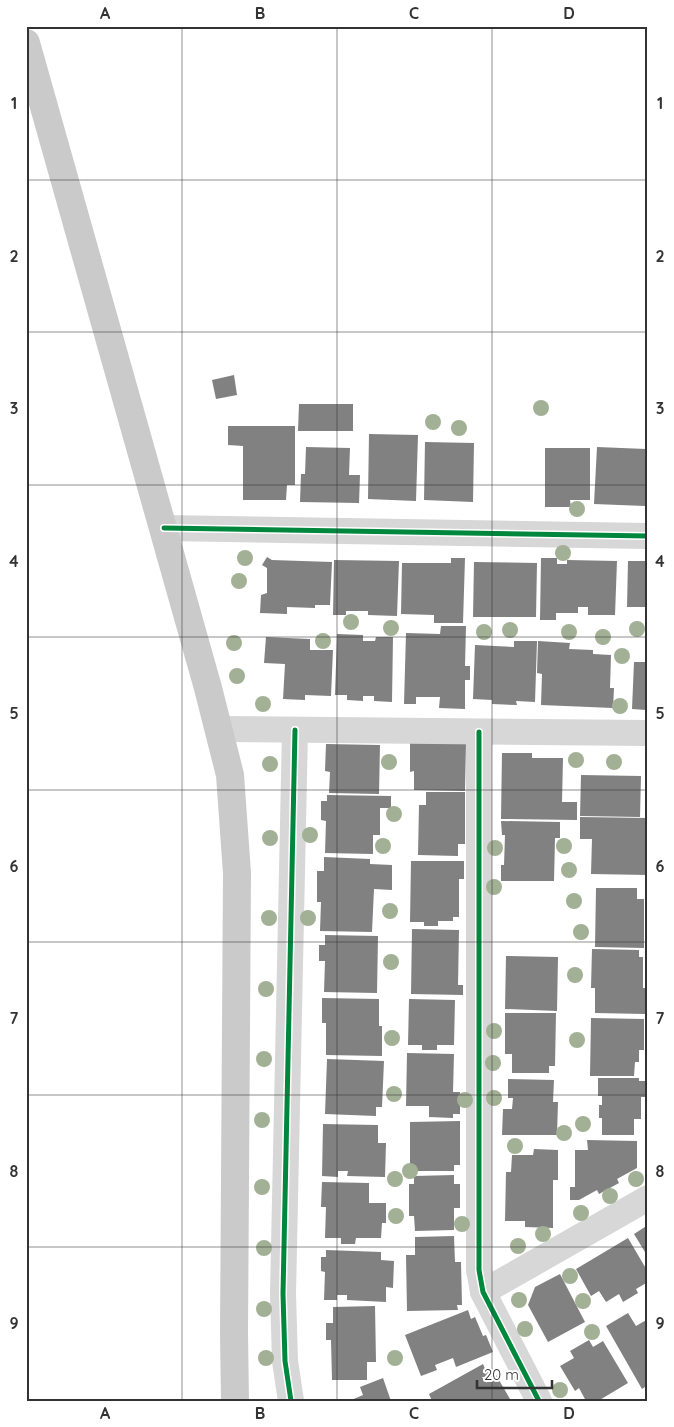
<svg xmlns="http://www.w3.org/2000/svg" width="674" height="1427" viewBox="0 0 674 1427" font-family="Quicksand,sans-serif">
<style>
.building{fill:#818181}
.lines{fill:none;stroke-linecap:round;stroke-linejoin:round}
.minor{stroke:#d7d7d7;stroke-width:26}
.major{stroke:#cacaca;stroke-width:28}
.cycleway-casing{stroke:#fff;stroke-width:8}
.cycleway{stroke:#00873e;stroke-width:5}
.tree{fill:#a2b095}
.grid{fill:none;stroke:#333;stroke-width:1;stroke-opacity:0.55}
.neatline{fill:none;stroke:#333;stroke-width:2}
.grid-label{font-size:16px;text-anchor:middle;font-weight:bold;fill:#333}
</style>
<rect width="100%" height="100%" fill="#fff"/>
<g class="building">
<path d="M234 375 237 395 216 399 212 380Z"/>
<path d="M299 404H353V431H298Z"/>
<path d="M228 426H295V485H287L286 500H243V446L228 445Z"/>
<path d="M369 434 418 435 416 501 368 499Z"/>
<path d="M425 442 474 443 473 502 424 500Z"/>
<path d="M306 447 350 448 349 475H360L359 503 300 502 301 474H305Z"/>
<path d="M597 447 646 449 645 468H648V485H645V506L594 504Z"/>
<path d="M545 448H590V500H570L571 507H545Z"/>
<path d="M267 557 272 560 332 562 330 605H315V608L287 607V614L260 613 261 595 267 593V568L262 565Z"/>
<path d="M451 558H465L463 623H434V615L401 614 402 563H451Z"/>
<path d="M541 558H557V564H567V560L617 561 615 615H588V607H578V613H556V620H540Z"/>
<path d="M334 560 399 561 397 616 368 615V611H346V615H333Z"/>
<path d="M628 561H648V607H627Z"/>
<path d="M474 562 537 563 536 617H473Z"/>
<path d="M441 626H466L465 666H470V680H465V709L439 708 440 697H416V704H404L406 633 440 634Z"/>
<path d="M337 634 363 635V641H375L376 637H393L392 702 374 701V696H363V701L347 700V695H335Z"/>
<path d="M266 637 310 639V650H333L331 696 305 695V700L283 699 285 664 264 663Z"/>
<path d="M514 641H537L535 702 516 701 517 705 492 704V700L473 699 475 645 514 647Z"/>
<path d="M538 641 570 643 569 649 593 650V654L611 655 610 688H614L613 708 541 705 542 674 537 673Z"/>
<path d="M634 662H648V703L646 710 632 709Z"/>
<path d="M410 742 466 743 465 791 414 790V771L410 772Z"/>
<path d="M326 744 380 745 379 794 329 793 330 772 325 771Z"/>
<path d="M502 753H532V758H563L562 802H577V820L501 819Z"/>
<path d="M581 775 641 776 640 817 580 816Z"/>
<path d="M426 792H465V844H458V856L418 855 419 805H426Z"/>
<path d="M327 795 391 796V808H380V835H373V854L325 853 326 821 321 820V801H327Z"/>
<path d="M580 817 648 818V839H646V855H648V875L591 874 592 839H580Z"/>
<path d="M501 821 560 822V838H555L554 881H501V865H504L505 835H502Z"/>
<path d="M324 857 370 859V864L392 865V890L374 889 372 932 320 931 321 902H317V871H324Z"/>
<path d="M411 861H464V879H459V917H453V921H438V926H424V922H410Z"/>
<path d="M596 888H637V899H644V948L595 947Z"/>
<path d="M412 929 459 930 458 985H463V995L411 994Z"/>
<path d="M325 935 378 936 377 993 324 992 325 961H319V945H325Z"/>
<path d="M592 949 639 950V957H643V988H646L645 1014 595 1013V988H591Z"/>
<path d="M506 956 558 957 557 1011 505 1009Z"/>
<path d="M322 998 379 999V1026H382V1056L326 1055V1023H322Z"/>
<path d="M409 999 455 1000 454 1045H437V1050H422V1045H408Z"/>
<path d="M505 1013H556L555 1066H549V1073H512V1054H505Z"/>
<path d="M591 1018 644 1019V1050H639V1062H635L634 1076H590Z"/>
<path d="M407 1053 454 1054 453 1092H460V1114H453V1118L429 1117V1106H406Z"/>
<path d="M327 1059 384 1061 382 1107H376V1116L325 1114Z"/>
<path d="M598 1078H639V1081H647L646 1097H641V1119H634V1135H602V1118H599V1105H602V1096H598Z"/>
<path d="M508 1079 554 1080 553 1102H558L557 1135H502L503 1109H512L513 1098H508Z"/>
<path d="M460 1121V1165H454V1171H410V1122Z"/>
<path d="M323 1124 378 1125V1143H386L385 1177 347 1176 348 1171H338V1177L322 1176Z"/>
<path d="M587 1140 637 1141V1168L617 1179 619 1183 599 1194 597 1190 579 1200H570V1187H575V1150H588Z"/>
<path d="M534 1149 558 1150V1180H553V1228L525 1227V1221H505L506 1172H511L512 1155H533Z"/>
<path d="M454 1175V1184H460V1208H454V1230L415 1231 414 1216H409V1184H414V1176Z"/>
<path d="M322 1182 369 1183V1203H386V1223H382L381 1238H356L355 1244H341V1238H325L326 1207H321Z"/>
<path d="M648 1225V1257L634 1234Z"/>
<path d="M454 1236 455 1262H461L462 1305H457L458 1310 407 1311 406 1255H415V1237Z"/>
<path d="M628 1238 648 1272V1282L636 1289 638 1293 623 1302 619 1294 606 1302 599 1291 591 1296 576 1269Z"/>
<path d="M326 1250 381 1252V1260L394 1261 393 1288 386 1287V1302L347 1300V1295H337V1300H324L325 1272 321 1271V1257H326Z"/>
<path d="M560 1274 585 1322 548 1342 528 1305 535 1287Z"/>
<path d="M375 1306 376 1362H367V1380H332L331 1340H326V1323H333V1307Z"/>
<path d="M468 1310 471 1319 475 1317 483 1336 486 1335 493 1352 456 1367 453 1358 435 1365 437 1370 421 1376 405 1335Z"/>
<path d="M628 1313 636 1326 648 1319V1385L642 1389 606 1326Z"/>
<path d="M589 1340 593 1347 603 1341 628 1383 598 1401H586L579 1388 575 1391 560 1366 574 1358 570 1351Z"/>
<path d="M483 1364 486 1371 492 1368 510 1399 506 1401H432L429 1394Z"/>
<path d="M383 1378 391 1401H349L363 1395 360 1387Z"/>
</g>
<g class="lines">
<g class="minor">
<path d="M164 528 648 536"/>
<path d="M219 729 648 733"/>
<path d="M479 732V1270L483 1292 539 1401"/>
<path d="M483 1292 648 1198"/>
<path d="M291 1401 285 1361 283 1294 295 730"/>
</g>
<path class="major" d="M26 43 208 688 230 775 237 873 234 1333 235 1401"/>
<g class="cycleway-casing">
<g id="cycleway">
<path d="M164 528 648 536"/>
<path d="M479 732V1270L483 1292 539 1401"/>
<path d="M291 1401 285 1361 283 1294 295 730"/>
</g>
</g>
<use href="#cycleway" class="cycleway"/>
</g>
<g class="tree">
<circle cx="541" cy="408" r="8"/>
<circle cx="433" cy="422" r="8"/>
<circle cx="459" cy="428" r="8"/>
<circle cx="577" cy="509" r="8"/>
<circle cx="563" cy="553" r="8"/>
<circle cx="245" cy="558" r="8"/>
<circle cx="239" cy="581" r="8"/>
<circle cx="351" cy="622" r="8"/>
<circle cx="391" cy="628" r="8"/>
<circle cx="637" cy="629" r="8"/>
<circle cx="510" cy="630" r="8"/>
<circle cx="484" cy="632" r="8"/>
<circle cx="569" cy="632" r="8"/>
<circle cx="603" cy="637" r="8"/>
<circle cx="323" cy="641" r="8"/>
<circle cx="234" cy="643" r="8"/>
<circle cx="622" cy="656" r="8"/>
<circle cx="237" cy="676" r="8"/>
<circle cx="263" cy="704" r="8"/>
<circle cx="620" cy="706" r="8"/>
<circle cx="576" cy="760" r="8"/>
<circle cx="389" cy="762" r="8"/>
<circle cx="614" cy="762" r="8"/>
<circle cx="270" cy="764" r="8"/>
<circle cx="394" cy="814" r="8"/>
<circle cx="310" cy="835" r="8"/>
<circle cx="270" cy="838" r="8"/>
<circle cx="383" cy="846" r="8"/>
<circle cx="564" cy="846" r="8"/>
<circle cx="495" cy="848" r="8"/>
<circle cx="569" cy="870" r="8"/>
<circle cx="494" cy="887" r="8"/>
<circle cx="574" cy="901" r="8"/>
<circle cx="390" cy="911" r="8"/>
<circle cx="269" cy="918" r="8"/>
<circle cx="308" cy="918" r="8"/>
<circle cx="581" cy="932" r="8"/>
<circle cx="391" cy="962" r="8"/>
<circle cx="575" cy="975" r="8"/>
<circle cx="266" cy="989" r="8"/>
<circle cx="494" cy="1031" r="8"/>
<circle cx="392" cy="1038" r="8"/>
<circle cx="577" cy="1040" r="8"/>
<circle cx="264" cy="1059" r="8"/>
<circle cx="493" cy="1063" r="8"/>
<circle cx="394" cy="1094" r="8"/>
<circle cx="494" cy="1098" r="8"/>
<circle cx="465" cy="1100" r="8"/>
<circle cx="262" cy="1120" r="8"/>
<circle cx="583" cy="1124" r="8"/>
<circle cx="564" cy="1133" r="8"/>
<circle cx="515" cy="1146" r="8"/>
<circle cx="410" cy="1171" r="8"/>
<circle cx="395" cy="1179" r="8"/>
<circle cx="636" cy="1179" r="8"/>
<circle cx="262" cy="1187" r="8"/>
<circle cx="610" cy="1196" r="8"/>
<circle cx="581" cy="1213" r="8"/>
<circle cx="396" cy="1216" r="8"/>
<circle cx="462" cy="1224" r="8"/>
<circle cx="543" cy="1234" r="8"/>
<circle cx="518" cy="1246" r="8"/>
<circle cx="264" cy="1248" r="8"/>
<circle cx="570" cy="1276" r="8"/>
<circle cx="519" cy="1300" r="8"/>
<circle cx="583" cy="1301" r="8"/>
<circle cx="264" cy="1309" r="8"/>
<circle cx="525" cy="1329" r="8"/>
<circle cx="592" cy="1332" r="8"/>
<circle cx="266" cy="1358" r="8"/>
<circle cx="395" cy="1358" r="8"/>
<circle cx="560" cy="1390" r="8"/>
</g>
<path class="grid" d="M182 26V1401M337 26V1401M492 26V1401M26 180H648M26 332H648M26 485H648M26 637H648M26 790H648M26 942H648M26 1095H648M26 1247H648"/>
<rect width="674" height="1427" fill="none" stroke="#ffffff" stroke-width="55"/>
<path d="M477 1380v8h75v-8" fill="none" stroke="#333333" stroke-width="2.5"/>
<text x="484" y="1380" font-size="15" fill="#333333" stroke="#ffffff" stroke-width="4" paint-order="stroke">20 m</text>
<rect x="28" y="28" width="618" height="1372" class="neatline"/>
<g class="grid-label">
<text x="105" y="19">A</text>
<text x="260" y="19">B</text>
<text x="414" y="19">C</text>
<text x="569" y="19">D</text>
<text x="14" y="109">1</text>
<text x="660" y="109">1</text>
<text x="14" y="262">2</text>
<text x="660" y="262">2</text>
<text x="14" y="414">3</text>
<text x="660" y="414">3</text>
<text x="14" y="567">4</text>
<text x="660" y="567">4</text>
<text x="14" y="719">5</text>
<text x="660" y="719">5</text>
<text x="14" y="872">6</text>
<text x="660" y="872">6</text>
<text x="14" y="1024">7</text>
<text x="660" y="1024">7</text>
<text x="14" y="1177">8</text>
<text x="660" y="1177">8</text>
<text x="14" y="1329">9</text>
<text x="660" y="1329">9</text>
<text x="105" y="1419">A</text>
<text x="260" y="1419">B</text>
<text x="414" y="1419">C</text>
<text x="569" y="1419">D</text>
</g>
</svg>
